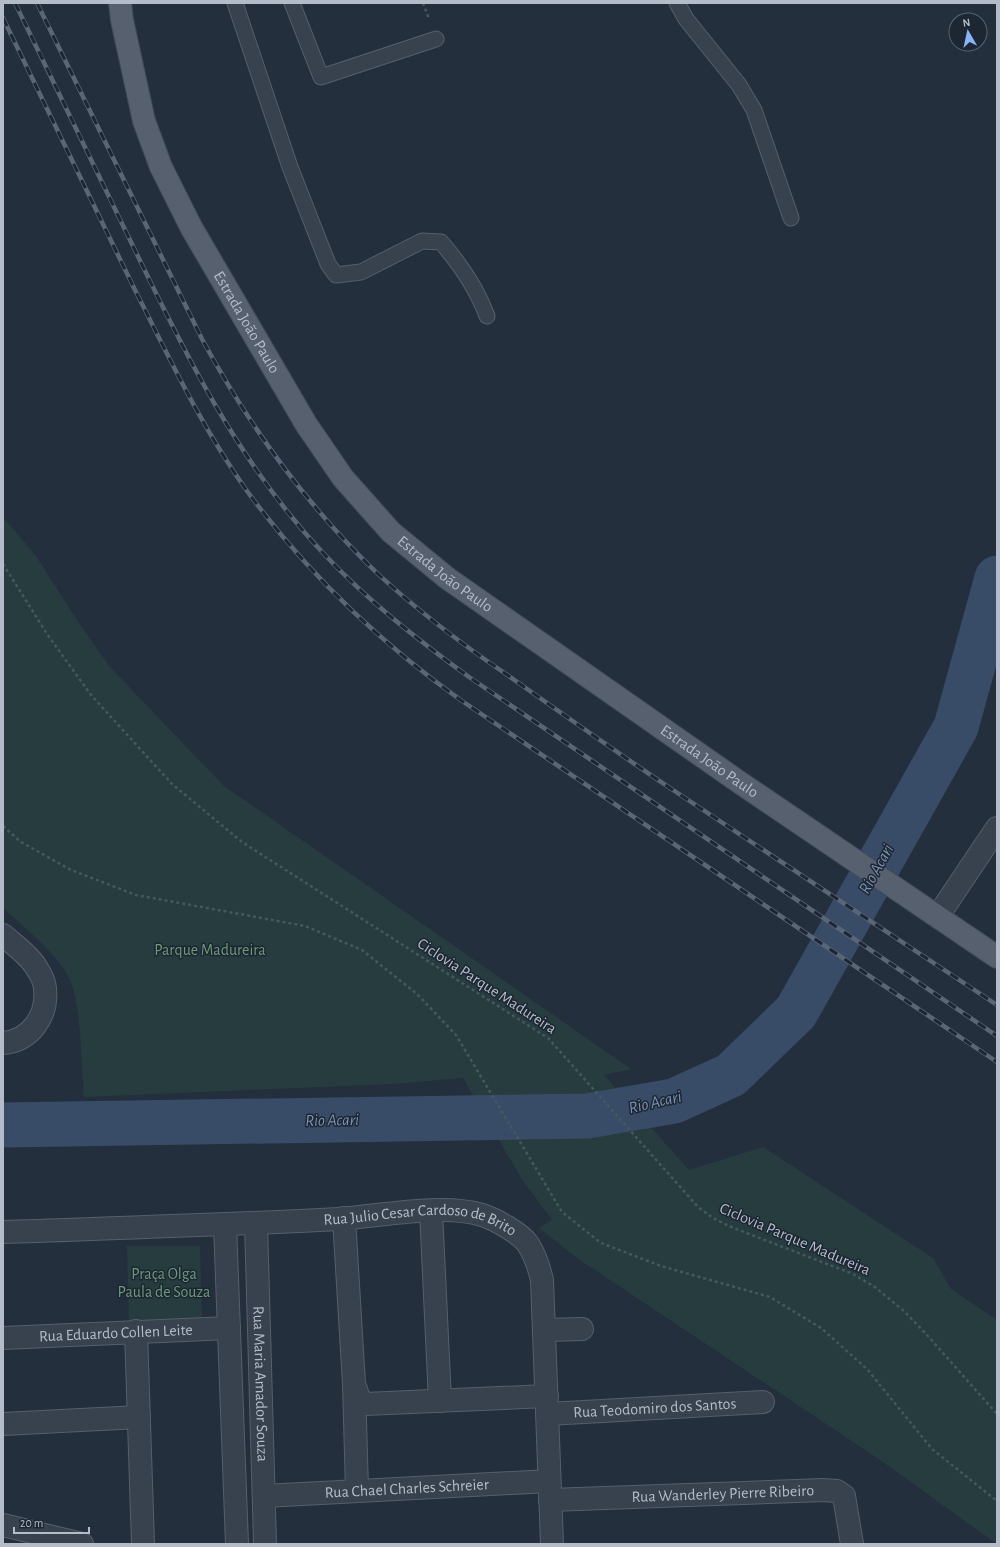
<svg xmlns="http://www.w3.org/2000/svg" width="1000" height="1547" viewBox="0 0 1000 1547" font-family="'Alegreya Sans',sans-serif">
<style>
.green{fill:#263c3f}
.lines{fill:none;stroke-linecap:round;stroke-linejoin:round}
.river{stroke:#394c67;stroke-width:45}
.service-casing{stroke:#565f6c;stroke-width:17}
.minor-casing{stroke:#565f6c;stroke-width:24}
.primary-casing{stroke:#414a57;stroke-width:24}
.path{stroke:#44595c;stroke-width:2.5;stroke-dasharray:3 3;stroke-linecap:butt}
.service{stroke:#38414e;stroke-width:15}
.minor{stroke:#38414e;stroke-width:22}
.primary{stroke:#56606e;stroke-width:22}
.rail-casing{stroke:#5a6575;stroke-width:4.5}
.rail{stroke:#1d2633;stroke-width:3;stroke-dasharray:9;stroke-linecap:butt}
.labels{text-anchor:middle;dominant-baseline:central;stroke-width:3;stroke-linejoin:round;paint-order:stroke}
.street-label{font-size:16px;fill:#b4bcc9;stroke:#1d2633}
.park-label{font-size:16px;fill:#6b9a76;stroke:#1d2633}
.water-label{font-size:17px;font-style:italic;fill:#7c92b1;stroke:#1d2633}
</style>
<rect width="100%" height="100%" fill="#242f3e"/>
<g class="green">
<path d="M3 517 36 556 77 620 110 667 224 786 631 1069 604 1075 689 1170 763 1147 933 1258 951 1289 997 1320V1544L883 1462 577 1258 539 1228 552 1220 521 1178 463 1078 394 1084 84 1097C81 1065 82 1003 68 976 54 951 24 927 3 908Z"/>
<path d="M127 1246H200L202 1318 129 1321Z"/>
</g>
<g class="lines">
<path class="river" d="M3 1125 587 1116 674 1101 731 1075 796 1012 956 727 997 578"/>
<g class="service-casing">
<g id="service">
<path d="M235 3 290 167 328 264 336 275 361 272 422 241 441 242C460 264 477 289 487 316"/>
<path d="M292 3 321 77 436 39"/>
<path d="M677 3 686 19 739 85 754 110 791 218"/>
</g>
</g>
<g class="minor-casing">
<g id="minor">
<path d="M938 916 997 828"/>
<path d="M3 935C13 944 29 955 36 967 40 973 45 982 45 989 48 1016 30 1041 3 1043"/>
<path d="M431 1211 440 1401"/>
<path d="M344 1218 354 1384 357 1491"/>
<path id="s1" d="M256 1223 265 1544"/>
<path d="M225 1225 237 1544"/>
<path id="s2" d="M3 1232C115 1228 227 1225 338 1219 381 1216 443 1203 482 1215 495 1219 520 1233 528 1244 535 1255 539 1267 542 1280L552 1544"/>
<path d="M545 1330 582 1329"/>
<path d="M136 1331 143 1544"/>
<path id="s3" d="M3 1338 229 1328"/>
<path d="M354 1384 359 1398 365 1404 547 1396"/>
<path id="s4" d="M548 1414 763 1402"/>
<path d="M3 1424 139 1417"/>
<path id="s5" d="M264 1496 549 1481"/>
<path id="s6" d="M550 1500 823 1490 837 1491 844 1496 852 1544"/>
<path d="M3 1525 82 1544"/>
</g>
</g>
<g class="primary-casing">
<g id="primary">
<path id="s7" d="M120 3 122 20 144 121 161 167 191 227 306 424 343 478 391 532 447 578 739 782 997 957"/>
</g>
</g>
<g class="path">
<path d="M423 3 429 19"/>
<path d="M3 564 47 634 91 695 172 784 242 842 548 1038 698 1207 713 1218 731 1227 853 1274 875 1287 905 1312 927 1335 997 1414"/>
<path d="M3 826 21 842 71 870 136 895 305 926 362 950 417 994 456 1035 562 1212 601 1243 661 1266 770 1297 821 1328 867 1369 932 1449 997 1501"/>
</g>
<use href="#service" class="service"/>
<use href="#minor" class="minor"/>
<use href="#primary" class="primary"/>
<g class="rail-casing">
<g id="rail">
<path d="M15 3C54 82 92 162 131 242 184 352 239 464 324 554 368 601 418 640 469 677L997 1036"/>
<path d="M37 3 202 339C249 426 306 505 378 574 417 610 459 642 503 672 557 710 612 749 667 786 777 859 887 932 997 1005"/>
<path d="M3 18C47 109 91 200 135 290 170 359 202 428 247 491 307 573 379 642 462 701L997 1062"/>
</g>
</g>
<use href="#rail" class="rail"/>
</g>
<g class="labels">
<g class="street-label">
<text stroke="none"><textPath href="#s7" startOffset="347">Estrada João Paulo</textPath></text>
<text stroke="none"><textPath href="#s7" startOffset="671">Estrada João Paulo</textPath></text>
<text stroke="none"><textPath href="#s7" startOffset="995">Estrada João Paulo</textPath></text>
<text transform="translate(487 986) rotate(33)">Ciclovia Parque Madureira</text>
<text stroke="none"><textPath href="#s2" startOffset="419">Rua Julio Cesar Cardoso de Brito</textPath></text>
<text transform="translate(795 1239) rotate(23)">Ciclovia Parque Madureira</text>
<text stroke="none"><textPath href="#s3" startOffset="113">Rua Eduardo Collen Leite</textPath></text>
<text stroke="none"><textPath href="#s1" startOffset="161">Rua Maria Amador Souza</textPath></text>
<text stroke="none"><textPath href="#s4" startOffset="107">Rua Teodomiro dos Santos</textPath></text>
<text stroke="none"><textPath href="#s5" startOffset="143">Rua Chael Charles Schreier</textPath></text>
<text stroke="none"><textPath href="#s6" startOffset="173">Rua Wanderley Pierre Ribeiro</textPath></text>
</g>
<g class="park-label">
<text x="210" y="950">Parque Madureira</text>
<text x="164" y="1274">Praça Olga<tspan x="164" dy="18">Paula de Souza</tspan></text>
</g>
<g class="water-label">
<text transform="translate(876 869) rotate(-61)">Rio Acari</text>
<text transform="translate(655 1102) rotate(-13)">Rio Acari</text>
<text transform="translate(332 1120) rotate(-1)">Rio Acari</text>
</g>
</g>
<rect width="1000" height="1547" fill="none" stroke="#b4bcc9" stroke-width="8"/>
<g transform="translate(968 32) rotate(351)"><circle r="19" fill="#1d2633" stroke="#59626f"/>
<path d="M0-3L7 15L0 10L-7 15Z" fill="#8ab4f8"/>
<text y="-6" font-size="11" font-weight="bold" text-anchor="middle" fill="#b4bcc9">N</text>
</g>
<path d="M14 1527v6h75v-6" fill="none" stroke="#b4bcc9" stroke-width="2"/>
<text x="20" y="1527" font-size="12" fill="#b4bcc9" stroke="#1d2633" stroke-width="3" paint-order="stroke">20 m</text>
</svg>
